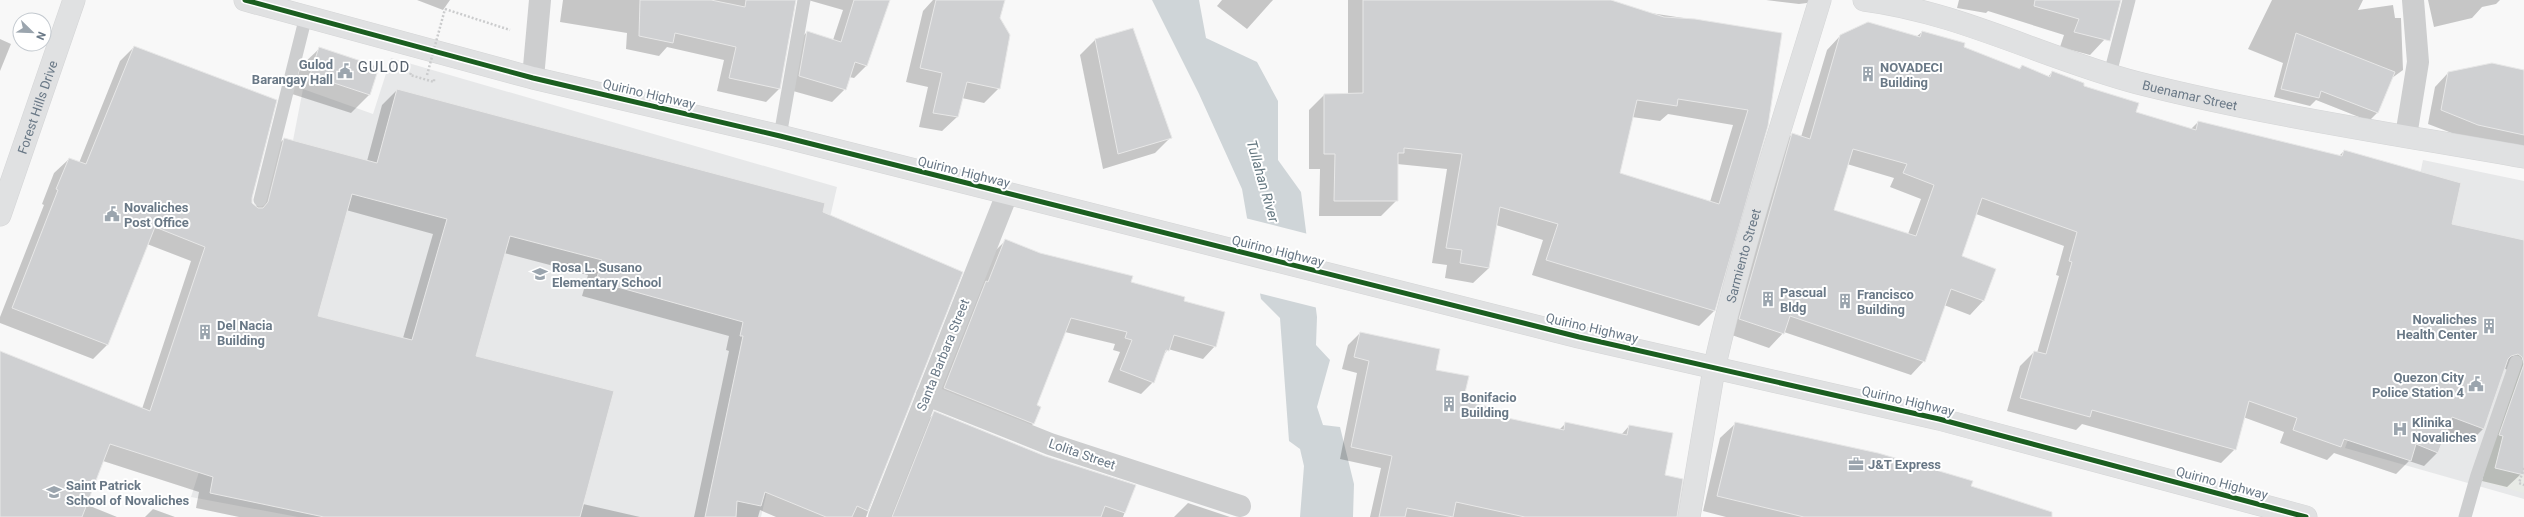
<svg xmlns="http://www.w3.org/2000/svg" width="2524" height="517" viewBox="0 0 2524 517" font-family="Roboto,sans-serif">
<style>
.built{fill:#e7e8e9}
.green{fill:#e8ebe6}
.water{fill:#cfd5d8}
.pier{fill:#f8f8f8}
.shadow{fill:#0003;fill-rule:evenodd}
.building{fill:#cfd0d2;stroke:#e8e8e8;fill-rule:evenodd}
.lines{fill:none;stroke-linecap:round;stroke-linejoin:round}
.secondary-casing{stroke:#d4d5d6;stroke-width:23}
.primary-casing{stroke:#d4d5d6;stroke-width:23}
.path{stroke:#cbcccd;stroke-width:2.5;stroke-dasharray:2 2;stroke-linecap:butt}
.lane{stroke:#cdcecf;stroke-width:13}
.street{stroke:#cdcecf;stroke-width:22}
.secondary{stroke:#e0e1e2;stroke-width:22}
.primary{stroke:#e0e1e2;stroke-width:22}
.path-bridge{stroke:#cbcccd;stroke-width:2.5;stroke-dasharray:2 2;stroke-linecap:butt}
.cycleway-casing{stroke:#fff;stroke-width:8}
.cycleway{stroke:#1b5e20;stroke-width:5}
.labels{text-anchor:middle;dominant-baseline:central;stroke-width:4;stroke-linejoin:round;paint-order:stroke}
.poi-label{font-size:13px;font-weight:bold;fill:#697886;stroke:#fff;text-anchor:start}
.street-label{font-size:13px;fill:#697886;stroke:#fff}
.water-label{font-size:14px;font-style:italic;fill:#657881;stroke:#fff}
.quarter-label{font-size:15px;letter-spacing:1px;fill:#57616c;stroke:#fff}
</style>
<rect width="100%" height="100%" fill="#f8f8f8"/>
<g class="built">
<path d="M391 58 837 187 761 517H298L191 497 275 233 303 89 373 114Z"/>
<path d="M2423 160 2524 181V499L2345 448 2371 378 2397 286Z"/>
</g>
<path class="green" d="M2524 331V493L2482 481Z"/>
<path class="water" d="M1152 0H1199L1206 38 1257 62 1278 101V160L1301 192 1317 317 1316 345 1330 360 1317 407 1323 425 1340 427 1354 484 1353 517H1300L1304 466 1300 449 1289 441 1280 318 1261 299 1242 189 1199 94Z"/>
<path class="pier" d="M1245 218 1308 234 1318 308 1258 293Z"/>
<g class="shadow">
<path d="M417 0H450L443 10Z"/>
<path d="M563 0H795L779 89 766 102 717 91 724 60 667 47 659 56 626 49 627 33 560 22Z"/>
<path d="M808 0H882L867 65 854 78 849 77 845 89 832 102 786 89 794 45 807 32 833 40 843 10Z"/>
<path d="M933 0H1004L999 18V88L984 103 962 98 957 117 942 131 919 127 928 87 906 82 923 11Z"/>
<path d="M1222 0H1273L1247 29 1217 6Z"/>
<path d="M1348 0H1585V3L1781 33 1714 311 1699 326 1532 275 1543 240 1496 225 1489 268 1473 283 1445 278 1447 265 1432 263 1447 169 1397 164V200L1381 216H1319L1320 169H1309V110L1324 95 1348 94ZM1668 114 1733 125 1710 202 1619 174 1632 117 1660 121Z"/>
<path d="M1766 0H1810L1807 3 1799 4Z"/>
<path d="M1959 0H2109L2105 39 2090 55 2060 47 2064 35 1988 11 1986 13 1957 8Z"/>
<path d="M2272 0H2363L2358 10 2393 5 2395 18H2401L2403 70 2392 78 2377 113 2369 121 2316 100 2310 106 2274 97 2283 63 2248 49Z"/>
<path d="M2428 0H2500L2496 4 2482 7 2472 18 2434 27Z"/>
<path d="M1922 32 2019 69 2022 66 2048 77 2052 72 2135 113 2191 129 2198 122 2339 156 2344 151 2451 225 2524 241V460L2521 474 2507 487 2482 481 2509 371 2504 368 2483 429 2470 442 2445 433 2437 453 2424 466 2409 461 2396 474 2334 453 2327 460 2280 443 2284 432 2243 417 2235 449 2221 463 2082 424 2076 430 2007 411 2020 366 2034 352 2037 353 2059 276 2056 275 2064 246 1976 214 1961 257 1995 269 1983 301 1970 315 1944 305 1924 361 1911 375 1784 332 1769 348 1726 333 1779 148 1792 134 1801 137 1827 50 1840 36 1916 37ZM1847 164 1894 178 1890 187 1921 199 1908 234 1833 210Z"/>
<path d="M0 39 11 44 0 71Z"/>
<path d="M1095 40 1171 137 1155 153 1103 169 1080 55Z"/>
<path d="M134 47 251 198V203L256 207 269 153 284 139 367 161 382 105 397 90 821 213 961 272 866 517H776L760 510 758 517H694L729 351 726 350 729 336 582 296 588 275 504 253 474 357 583 504 640 517H239L196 508 199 492 103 461 87 500 91 502 90 506 117 517H0V352L142 409 191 261 147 244 107 345 93 359 0 323V317L44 205 42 204 54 173 69 159 79 163 120 61ZM346 210 433 234 403 338 317 316Z"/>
<path d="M320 48 369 95 351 113 292 94 301 66Z"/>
<path d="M2524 71V151L2465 138 2428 124 2435 87 2448 73Z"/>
<path d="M1006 240 1040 254 1182 301 1215 346 1203 359 1168 349 1164 355 1153 382 1141 394 1108 382 1120 352 1113 350 1115 344 1065 332 1036 406 1033 424 1021 436 932 401 993 253Z"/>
<path d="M1360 333 1434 370 1462 402 1501 418 1559 430 1565 424 1621 435 1629 426 1664 476 1675 517H1370L1381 468 1340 459 1357 373 1342 369 1348 345Z"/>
<path d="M935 413 1045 457 1135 486 1123 517H884L920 427Z"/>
<path d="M1736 423 1970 486 2044 517H1726L1703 511 1720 438Z"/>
<path d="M1188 503 1230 517H1174Z"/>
<path d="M153 509 175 517H145Z"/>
</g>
<g class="building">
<path d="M640 0H711L745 7 746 0H796L780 89 729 78 736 47 675 33 673 43 639 36Z"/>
<path d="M854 0H890L867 66 855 62 846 90 799 76 807 31 841 42Z"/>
<path d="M936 0H1005L1000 18 1010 35 1000 89 967 82 958 117 933 113 942 73 920 68Z"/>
<path d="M1363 0H1611L1664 17 1695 19 1782 33 1768 126 1715 311 1546 260 1558 224 1500 207 1489 268 1460 263 1462 250 1446 248 1462 154 1404 148V153H1398V201H1334L1335 154H1324V94L1363 93ZM1678 99 1748 110 1719 204 1620 173 1637 100 1677 106Z"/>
<path d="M2035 0H2121L2110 41 2074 32 2079 19 2034 6Z"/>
<path d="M1868 22 1920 37 1922 31 1965 43 1964 47 2020 69 2022 65 2050 77 2052 71 2084 83V86L2139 103 2136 112 2196 130 2198 121 2342 156 2344 150 2461 183 2452 224 2524 240V475L2495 468 2503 436 2499 435 2524 364 2522 357 2518 354 2511 356 2508 359 2484 429 2452 417 2438 453 2416 444 2411 461 2344 439 2341 447 2293 430 2297 418 2249 401 2236 450 2092 410 2090 417 2020 398 2034 351 2046 354 2072 262 2069 261 2077 232 1982 198 1962 256 1996 269 1984 301 1951 289 1925 362 1790 316 1784 334 1739 319 1792 133 1810 139 1840 35ZM1853 149 1907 164 1903 173 1934 185 1916 236 1834 210Z"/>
<path d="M1133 28 1172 138 1118 154 1095 39Z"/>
<path d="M2296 33 2395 72 2378 113 2321 91 2319 98 2281 89Z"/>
<path d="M134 46 277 100 252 198V203L258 208H263L268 202 284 138 377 163 397 89 825 203 823 212 963 272 868 511 857 506 852 517H826L765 492 761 506 737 501 736 517H705L743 336H740L743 322 596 281 602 260 510 236 476 356 614 391 580 517H324L210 493 213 477 110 444 82 517H0V351L150 411 205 247 155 227 108 345 12 308 58 190 56 189 69 158 86 164ZM352 194 447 219 412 340 318 316Z"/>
<path d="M319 47 379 67 370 95 310 75Z"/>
<path d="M2492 63 2524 70V135L2478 125 2441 110 2448 72Z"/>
<path d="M1005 239 1040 253 1133 276 1131 282 1185 297 1184 301 1225 312 1216 347 1174 335 1169 351 1166 350 1154 383 1120 370 1132 340 1125 338 1127 332 1071 318 1037 405 1041 407 1034 424 944 388 986 281 988 282Z"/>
<path d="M1360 332 1440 349 1436 370 1469 376 1463 401 1504 410 1503 417 1564 430 1565 422 1627 435 1629 425 1673 433 1665 475 1683 479 1677 517H1525L1456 502 1453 517 1407 508 1405 517H1379L1392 456 1351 447 1369 361 1354 357Z"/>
<path d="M934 411 1045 456 1136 485 1125 513 1105 506 1101 517H892Z"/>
<path d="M1735 422 1878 453 1973 481 1971 486 2052 512V517H1804L1717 496Z"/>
</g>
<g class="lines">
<g class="secondary-casing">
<g id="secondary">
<path id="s1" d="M0 215 74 0"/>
<path d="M1689 517 1714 369"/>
</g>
</g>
<g class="primary-casing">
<g id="primary">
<path d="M245 0 533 78 780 136 1579 337 1939 419 2306 517"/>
<path id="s2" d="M1864 0C1959 12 2046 59 2138 83 2265 115 2395 134 2524 157"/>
<path id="s3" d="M1714 369C1742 244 1783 122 1820 0"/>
</g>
</g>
<g class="path">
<path d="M445 9 510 30"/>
<path d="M411 73 410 75 434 82V79"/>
<path d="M2524 468 2519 483 2524 485"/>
</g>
<g class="lane">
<path d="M2110 74 2129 0"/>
<path d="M780 136 804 0"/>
<path d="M260 200 306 16"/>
<path d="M2465 517 2477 475 2516 362"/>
</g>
<g class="street">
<path d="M533 78 540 0"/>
<path d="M2406 136 2418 62 2413 0"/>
<path d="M927 395 1050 444 1240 506"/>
<path d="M879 517 1007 194"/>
</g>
<use href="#secondary" class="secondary"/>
<use href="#primary" class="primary"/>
<path class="path-bridge" d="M427 75 445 9"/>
<g class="cycleway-casing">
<path id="cycleway" d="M245 0 533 78 780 136 1579 337 1939 419 2306 517"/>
</g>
<use href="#cycleway" class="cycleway"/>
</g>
<defs>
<g id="civic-bare" transform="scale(1.2)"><path d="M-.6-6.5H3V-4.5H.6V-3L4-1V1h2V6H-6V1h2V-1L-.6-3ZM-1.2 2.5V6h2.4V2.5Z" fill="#9ba5ae" stroke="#fff" stroke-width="2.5" paint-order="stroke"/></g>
<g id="building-bare" transform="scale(1.2)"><path d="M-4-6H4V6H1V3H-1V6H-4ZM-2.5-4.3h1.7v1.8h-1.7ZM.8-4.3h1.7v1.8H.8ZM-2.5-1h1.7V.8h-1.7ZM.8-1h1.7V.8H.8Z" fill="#9ba5ae" stroke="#fff" stroke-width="2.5" paint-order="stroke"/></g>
<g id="school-bare" transform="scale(1.2)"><path d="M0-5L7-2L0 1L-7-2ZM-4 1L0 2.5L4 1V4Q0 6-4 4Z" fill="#9ba5ae" stroke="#fff" stroke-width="2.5" paint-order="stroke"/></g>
<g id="hospital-bare" transform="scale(1.2)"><path d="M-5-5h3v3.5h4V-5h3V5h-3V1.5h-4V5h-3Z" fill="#9ba5ae" stroke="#fff" stroke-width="2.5" paint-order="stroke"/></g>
<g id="office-bare" transform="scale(1.2)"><path d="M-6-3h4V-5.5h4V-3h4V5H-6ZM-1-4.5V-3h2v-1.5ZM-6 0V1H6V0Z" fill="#9ba5ae" stroke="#fff" stroke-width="2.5" paint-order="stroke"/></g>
</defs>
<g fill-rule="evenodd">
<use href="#civic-bare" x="345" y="71"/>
<use href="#building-bare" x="1868" y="74"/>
<use href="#civic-bare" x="112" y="214"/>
<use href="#school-bare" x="540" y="274"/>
<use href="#building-bare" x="1768" y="299"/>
<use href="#building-bare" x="1845" y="301"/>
<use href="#building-bare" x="2489" y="326"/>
<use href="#building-bare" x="205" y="332"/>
<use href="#civic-bare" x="2476" y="384"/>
<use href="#building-bare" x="1449" y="404"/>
<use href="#hospital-bare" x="2400" y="429"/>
<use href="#office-bare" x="1856" y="464"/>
<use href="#school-bare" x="54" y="492"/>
</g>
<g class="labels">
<g class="poi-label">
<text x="333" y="64" text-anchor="end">Gulod<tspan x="333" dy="15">Barangay Hall</tspan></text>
<text x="1880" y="67">NOVADECI<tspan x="1880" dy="15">Building</tspan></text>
<text x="124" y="207">Novaliches<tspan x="124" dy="15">Post Office</tspan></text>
<text x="552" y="267">Rosa L. Susano<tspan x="552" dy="15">Elementary School</tspan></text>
<text x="1780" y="292">Pascual<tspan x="1780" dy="15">Bldg</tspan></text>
<text x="1857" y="294">Francisco<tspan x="1857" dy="15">Building</tspan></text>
<text x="2477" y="319" text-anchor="end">Novaliches<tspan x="2477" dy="15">Health Center</tspan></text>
<text x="217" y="325">Del Nacia<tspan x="217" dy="15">Building</tspan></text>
<text x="2464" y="377" text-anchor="end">Quezon City<tspan x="2464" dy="15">Police Station 4</tspan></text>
<text x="1461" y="397">Bonifacio<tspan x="1461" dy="15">Building</tspan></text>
<text x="2412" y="422">Klinika<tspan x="2412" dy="15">Novaliches</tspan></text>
<text x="1868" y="464">J&amp;T Express</text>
<text x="66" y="485">Saint Patrick<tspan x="66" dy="15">School of Novaliches</tspan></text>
</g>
<g class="street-label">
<text transform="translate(649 94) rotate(13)">Quirino Highway</text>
<text stroke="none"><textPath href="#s2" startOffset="340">Buenamar Street</textPath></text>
<text stroke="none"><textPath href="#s1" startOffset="114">Forest Hills Drive</textPath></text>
<text transform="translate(964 172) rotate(14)">Quirino Highway</text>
<text transform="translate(1278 251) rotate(14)">Quirino Highway</text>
<text stroke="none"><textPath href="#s3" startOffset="117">Sarmiento Street</textPath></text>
<text transform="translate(1592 328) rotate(13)">Quirino Highway</text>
<text transform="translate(943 355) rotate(-68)">Santa Barbara Street</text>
<text transform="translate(1908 401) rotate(13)">Quirino Highway</text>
<text transform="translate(1082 454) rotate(19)">Lolita Street</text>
<text transform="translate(2222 483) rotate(15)">Quirino Highway</text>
</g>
<g class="water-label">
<text transform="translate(1263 181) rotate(74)">Tullahan River</text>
</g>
<g class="quarter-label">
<text x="384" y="67">GULOD</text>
</g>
</g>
<g transform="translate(32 32) rotate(113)"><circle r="19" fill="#ffffff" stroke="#c3c9cf"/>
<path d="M0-3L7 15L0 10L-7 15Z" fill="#9ba5ae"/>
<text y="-6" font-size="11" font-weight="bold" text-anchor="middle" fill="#697886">N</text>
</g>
</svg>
